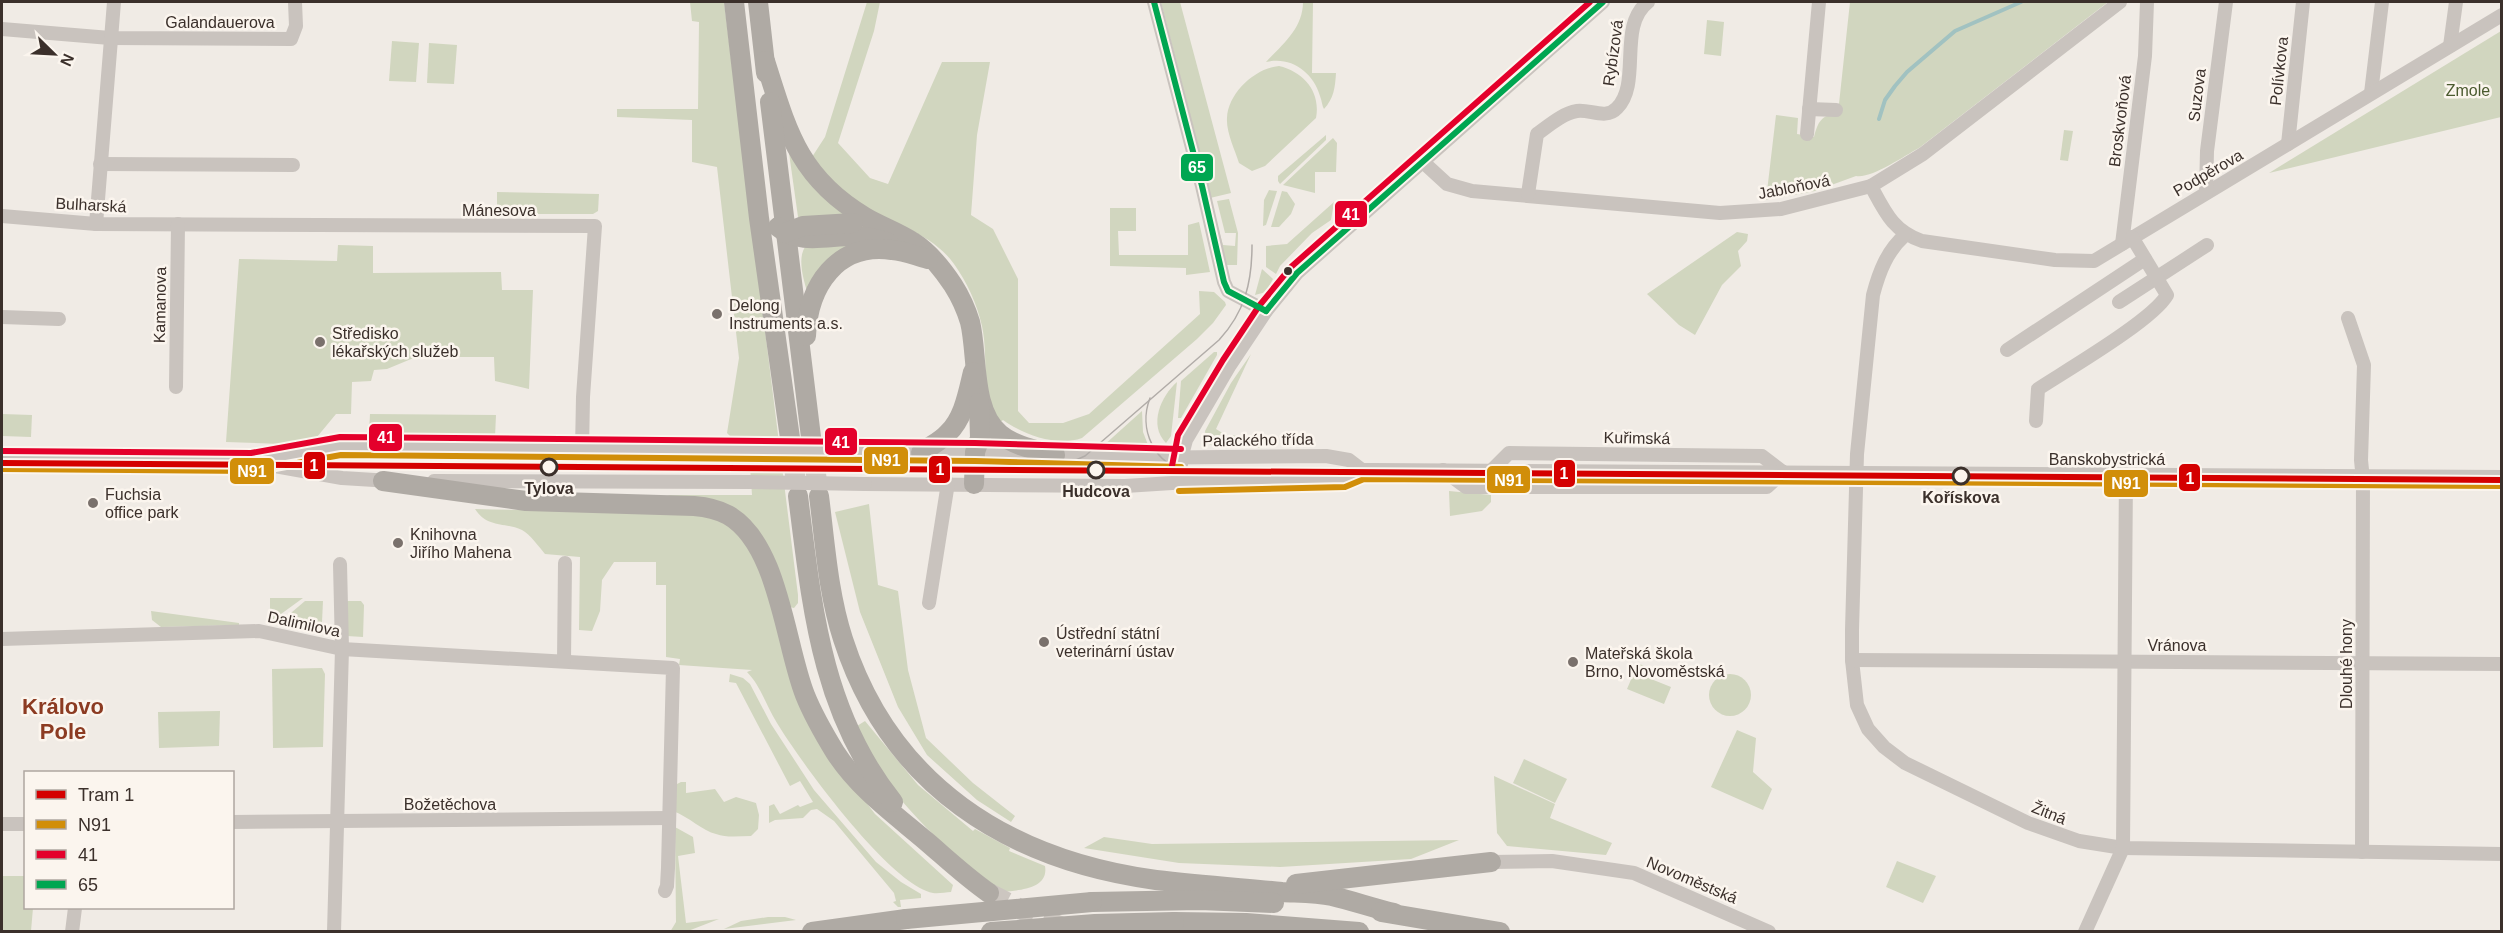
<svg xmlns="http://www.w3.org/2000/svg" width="2503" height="933" viewBox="0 0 2503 933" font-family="Helvetica,sans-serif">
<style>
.green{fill:#d1d6bf}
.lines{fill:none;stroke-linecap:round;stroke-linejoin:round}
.stream{stroke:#a1c2c1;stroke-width:4}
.highway-tunnel{stroke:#ccc6c0;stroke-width:20;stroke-dasharray:20 10;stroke-linecap:butt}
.minor{stroke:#c9c3be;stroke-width:14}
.highway{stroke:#afaaa4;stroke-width:20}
.tram{stroke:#b1aca8;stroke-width:1.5}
.minor-bridge{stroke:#c9c3be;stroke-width:14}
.highway-bridge{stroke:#afaaa4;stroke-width:20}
.bus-1-casing{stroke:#fbf5ee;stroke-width:10}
.bus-2-casing{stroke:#fbf5ee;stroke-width:10}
.bus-3-casing{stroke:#fbf5ee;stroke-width:10}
.bus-1{stroke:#d18e09;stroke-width:6}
.bus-2{stroke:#e4002b;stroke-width:6}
.bus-3{stroke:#00a651;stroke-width:6}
.tram-1-casing{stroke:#fbf5ee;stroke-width:10}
.tram-1{stroke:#d40000;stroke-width:6}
.bus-dot{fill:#3b302b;stroke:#fbf5ee;stroke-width:2}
.poi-dot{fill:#7a716c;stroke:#fbf5ee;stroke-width:2}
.stop-dot{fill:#fbf5ee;stroke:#3b302b;stroke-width:3}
.labels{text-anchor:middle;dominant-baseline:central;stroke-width:5;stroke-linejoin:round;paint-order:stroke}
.street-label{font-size:16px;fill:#3b302b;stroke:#fbf5ee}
.park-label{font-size:16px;fill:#4a5a2e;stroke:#fbf5ee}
.poi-label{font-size:16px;fill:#3b302b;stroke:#fbf5ee;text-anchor:start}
.stop-label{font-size:16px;font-weight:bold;fill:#3b302b;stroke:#fbf5ee}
.district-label{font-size:22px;font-weight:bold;fill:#8c3b22;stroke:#fbf5ee}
.line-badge{stroke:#fbf5ee;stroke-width:2}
.badge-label{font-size:16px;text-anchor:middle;font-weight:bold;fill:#fff}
</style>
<rect width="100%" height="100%" fill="#f0ebe5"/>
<g class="green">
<path d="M690 2H724L798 595V603L794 608 790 607 754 529 667 495H752L748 438H732L727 433 739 358 717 167 692 162V120L617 117V109H698L699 22 692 21Z"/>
<path d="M867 2H880L874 31 838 143 870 178 888 184 942 62H990L977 135 971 215 993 229 1018 279V411L1029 423H1063L1089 414 1200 314 1199 291 1214 292 1225 302 1226 305 1213 323 1197 339 1082 438C1057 447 1024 435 1003 420L998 424C980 394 989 359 982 326 977 304 967 282 954 264 932 233 892 224 862 205 843 192 826 175 812 157L825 137Z"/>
<path d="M1161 2H1180L1231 193 1210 198 1223 245 1235 246 1236 233H1225L1217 201 1229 199 1238 233 1237 265H1223L1200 154Z"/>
<path d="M1303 2H1313L1312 73H1336C1335 88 1334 98 1324 109 1322 106 1322 101 1320 96 1313 72 1291 56 1266 62 1283 44 1303 28 1303 2Z"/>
<path d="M1850 2H2108L1919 148C1904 156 1871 179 1856 176L1815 191 1766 200 1776 115 1798 118 1797 134 1814 137C1818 122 1821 115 1838 113Z"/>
<path d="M1707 20 1724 22 1721 56 1704 54Z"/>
<path d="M2501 31V117L2269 173Z"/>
<path d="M392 41 419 43 416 82 389 81Z"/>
<path d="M429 43 457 45 454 84 427 83Z"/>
<path d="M1279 66C1304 72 1321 92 1316 118L1265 166 1252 171 1239 163C1235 150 1226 132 1227 118 1228 93 1255 68 1279 66Z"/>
<path d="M2064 130 2073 131 2068 161 2060 160Z"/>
<path d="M1326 135V140L1280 184 1278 181V176Z"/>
<path d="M1333 138 1337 143 1336 172H1315V193L1283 185Z"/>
<path d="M789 153 847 214 800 219 798 217Z"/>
<path d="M1269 190 1277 191 1266 225 1263 226 1264 200Z"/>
<path d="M1282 191 1287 192 1295 204 1291 214 1279 227H1271Z"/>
<path d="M497 192 599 194 598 211 593 214H497Z"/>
<path d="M1334 202 1331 220 1312 233 1280 266 1276 274 1266 267V246L1287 244Z"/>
<path d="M1110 208H1136V231H1118L1119 255H1188V225L1199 222 1210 272 1186 275V268L1110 266Z"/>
<path d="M1737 232 1748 234 1747 241 1738 251 1741 266 1722 285 1695 335 1679 325 1647 294Z"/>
<path d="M860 242 807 291C803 279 797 256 806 246Z"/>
<path d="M338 245 373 246V273L501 272 502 290H533L529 389 495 381 494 357H416L387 369 374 370 371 381 352 382 351 414H336L317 437 282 444 226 442 239 259 337 261Z"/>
<path d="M1262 269 1273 279 1266 292 1255 295Z"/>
<path d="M1214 352H1217V355L1181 418H1178L1181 381Z"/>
<path d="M1251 354 1216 429 1229 437 1230 435 1262 439 1261 448H1254L1253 445H1242V448H1218L1206 443 1205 431 1231 383Z"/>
<path d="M1177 382 1171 436 1166 443C1148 425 1161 396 1177 382Z"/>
<path d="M1142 411 1143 432 1150 450 1103 446Z"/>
<path d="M2 414 32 415 31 437 2 436Z"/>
<path d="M370 414 496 415 495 437 369 433Z"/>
<path d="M1449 491 1491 495V502L1482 511 1450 516Z"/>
<path d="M869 504 878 585 898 591 908 670 926 738 973 783 1015 816 1011 822 977 800 927 755 898 707 860 612 835 512Z"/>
<path d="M475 509C535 511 595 509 655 512 678 513 706 511 727 524 741 532 749 549 758 563L829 754 875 814 953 885 951 892C946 892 938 894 933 893 890 885 800 761 777 723 766 706 761 686 747 672L752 670 679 665 680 659 666 657V585H656V562H614L602 580 600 611 592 631 579 630 580 557 545 554C539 547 530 534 522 530 504 522 487 528 475 509Z"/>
<path d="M270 598H303L270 622Z"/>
<path d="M305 601H323L322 622 285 618Z"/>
<path d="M346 601H361L364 605 363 637 347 636Z"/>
<path d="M151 611 239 623V625L161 627 152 620Z"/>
<path d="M1638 663 1644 666 1641 675 1671 687 1664 704 1627 689Z"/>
<path d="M322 668 325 674 323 747 273 748 272 669Z"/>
<path d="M730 674 743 678 750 684 771 724 814 790 876 862 901 882 921 894V898L900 900 901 907H898L893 902 896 901 894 893 834 821 817 809 811 810 803 818 775 820 769 823V806L774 804 780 814 798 805 800 807 813 802 800 781 790 786 736 683 729 682Z"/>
<circle cx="1730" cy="695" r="21"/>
<path d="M220 711 219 746 159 748 158 712Z"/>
<path d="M865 721 918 785 973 831 975 829 1010 848 1009 851 1045 866C1049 889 1020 890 1004 892 957 859 909 817 878 768 870 755 864 740 857 726Z"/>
<path d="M1737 730 1756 738 1753 772 1772 789 1763 810 1711 787Z"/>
<path d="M1524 759 1567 779 1555 803 1513 783Z"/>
<path d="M1494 776 1555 804 1550 818 1612 843 1606 855 1507 846 1497 833Z"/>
<path d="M681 782H686V793L715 789 724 802 736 797 756 803 759 815 758 829 751 836C739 836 727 838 716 834 703 831 689 817 673 811L675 785Z"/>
<path d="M675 827 693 837 695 853 678 856 686 923 719 919 688 931 670 932 676 922Z"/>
<path d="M1104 837 1152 844 1459 840 1411 859 1280 867 1179 863 1084 848Z"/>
<path d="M1897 861 1936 876 1923 903 1886 887Z"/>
<path d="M2 876H25L26 908H33L31 931H2Z"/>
<path d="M768 917H785L796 920 724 929 741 921Z"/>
</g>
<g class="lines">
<path class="stream" d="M1879 119 1885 100 1895 86 1907 72 1955 31 2021 2"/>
<g class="highway-tunnel">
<path d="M811 437 819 496"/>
<path d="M790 438 798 496"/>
<path d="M989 893 1032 915 1065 928"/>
</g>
<g class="minor">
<path d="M1154 2 1202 186 1224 282 1228 291 1266 311"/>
<path d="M2 29 110 38 291 39 296 26 295 2"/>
<path d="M2450 46 2456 2"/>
<path d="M2371 93 2382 2"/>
<path d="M1809 109 1836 110"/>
<path d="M1807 134 1819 2"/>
<path d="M2288 144 2303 2"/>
<path d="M1423 162 1447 184 1472 191 1720 213 1781 209 1871 186 1923 154 2120 2"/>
<path d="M100 164 293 165"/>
<path d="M1871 186C1885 212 1893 231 1922 241L2055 260 2094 261 2502 15"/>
<path d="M2206 193 2207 151 2226 2"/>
<path d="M1528 194 1537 134C1548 126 1563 113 1577 111 1590 109 1606 120 1617 108 1642 83 1617 26 1648 2"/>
<path d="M2 216 96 224 595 226 583 397 582 450"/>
<path d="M96 224 114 2"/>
<path d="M1905 235C1887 251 1879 272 1873 295L1857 454 1852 630V660L1857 705 1868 729 1884 747 1905 763 2028 823 2079 841 2123 848 2502 854"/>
<path d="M2122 244 2145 56 2147 2"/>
<path d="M2119 302 2207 245"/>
<path d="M2 317 59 319"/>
<path d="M2348 318 2364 365 2361 460 2363 480 2362 852"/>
<path d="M2007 350 2145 259"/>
<path d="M176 387 178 224"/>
<path d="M2036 421 2038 389C2067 370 2153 320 2167 295L2132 237"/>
<path d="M861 452H975L1126 458 1326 456 1349 460 1362 470"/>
<path d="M2 460 252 462 342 478 391 481"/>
<path d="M263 460 340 446 748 451"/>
<path d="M1443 470 1466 487H1767L1783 472"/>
<path d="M1492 470 1509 453 1762 456 1783 472"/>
<path d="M434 481 751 482"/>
<path d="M1179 482 1182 455 1186 440 1230 365 1266 311 1297 273 1603 2"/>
<path d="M865 484 1125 486 1235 479 1345 478 1362 470H1374L2502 477"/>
<path d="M929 603 948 483"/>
<path d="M2 639 259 631 342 649 673 668 668 868 667 886 665 891"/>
<path d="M1852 660 2502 664"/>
<path d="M564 661 565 563"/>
<path d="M232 822 669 818"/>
<path d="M2 824H26"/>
<path d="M1491 862 1552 861 1634 873 1769 932"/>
<path d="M72 932 75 908"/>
<path d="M334 932 342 649 340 564"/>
<path d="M2085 932 2123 848 2126 475"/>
</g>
<g class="highway">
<path d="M734 2 759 218 790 438"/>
<path d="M758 2 766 73"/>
<path d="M765 61C787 130 798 177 865 217 880 226 898 232 913 242 929 252 943 270 953 285 960 296 966 309 970 322 978 354 971 411 1000 434 1014 446 1037 450 1055 455"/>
<path d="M770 102 811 437"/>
<path d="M778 227C800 246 830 235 856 236 867 237 878 239 889 243"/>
<path d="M785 233 803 226 853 223"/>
<path d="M806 336C808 286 837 242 892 250 905 251 916 256 928 259"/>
<path d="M921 453C930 446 941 441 948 433 964 418 968 392 973 372"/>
<path d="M383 481 526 501 694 506C706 507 717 509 728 515 779 544 785 645 805 695 813 715 824 734 835 752 858 788 893 813 926 841 947 859 966 877 989 893"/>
<path d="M974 484 975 452 980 438 979 403"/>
<path d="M798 496C812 606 821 712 893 802"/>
<path d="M819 496C825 543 828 593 843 639 890 785 1008 860 1156 880 1198 885 1240 888 1282 892 1299 893 1316 893 1332 896 1353 901 1373 908 1394 913"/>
<path d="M1296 884 1491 862"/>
<path d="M1092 902 1200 900 1274 903"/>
<path d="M1381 912 1500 932"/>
<path d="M1174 922 1246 923 1359 932"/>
<path d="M812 932 906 919"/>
</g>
<g class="tram">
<path d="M1150 398C1138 429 1154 465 1188 471 1200 473 1214 472 1226 473"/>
<path d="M999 471 1053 470 1085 456 1219 340C1245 312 1252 282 1252 245"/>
</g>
<g class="minor-bridge">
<path d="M748 451 861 452"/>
<path d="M751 482 865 484"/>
</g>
<g class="highway-bridge">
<path d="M906 919 1092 902"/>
<path d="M991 932 1095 924 1174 922"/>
</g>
<g class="bus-1-casing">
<g id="bus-1">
<path d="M2 469 253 471 341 455 975 461 1181 467"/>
<path d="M1179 491 1345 487 1364 479 2502 486"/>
</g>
</g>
<g class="bus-2-casing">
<g id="bus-2">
<path d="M2 451 251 453 340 437 975 443 1181 449"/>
<path d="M1171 471 1178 435 1223 360 1259 306 1291 267 1590 2"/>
</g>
</g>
<g class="bus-3-casing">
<g id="bus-3">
<path d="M1154 2 1202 186 1224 282 1228 291 1266 311"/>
<path d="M1266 311 1297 273 1603 2"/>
</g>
</g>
<use href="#bus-1" class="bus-1"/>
<use href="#bus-2" class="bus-2"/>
<use href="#bus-3" class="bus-3"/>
<g class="tram-1-casing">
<path id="tram-1" d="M2 463 2502 480"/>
</g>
<use href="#tram-1" class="tram-1"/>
</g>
<circle class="bus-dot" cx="1288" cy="271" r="5"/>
<g class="poi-dot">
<circle cx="717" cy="314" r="6"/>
<circle cx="320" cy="342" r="6"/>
<circle cx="93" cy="503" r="6"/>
<circle cx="398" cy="543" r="6"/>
<circle cx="1044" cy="642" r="6"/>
<circle cx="1573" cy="662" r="6"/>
</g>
<g class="stop-dot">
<circle cx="549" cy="467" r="8"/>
<circle cx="1096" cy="470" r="8"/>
<circle cx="1961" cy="476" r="8"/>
</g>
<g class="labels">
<g class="street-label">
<text x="220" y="22">Galandauerova</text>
<text transform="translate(1613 53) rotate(-82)">Rybízová</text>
<text transform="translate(2279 71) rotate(-84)">Polívkova</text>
<text transform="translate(2197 95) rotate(-83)">Suzova</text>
<text transform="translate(2120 121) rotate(-83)">Broskvoňová</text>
<text transform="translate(2208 173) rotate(-30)">Podpěrova</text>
<text transform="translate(1794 187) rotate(-11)">Jabloňová</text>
<text transform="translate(91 205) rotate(3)">Bulharská</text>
<text x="499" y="210">Mánesova</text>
<text transform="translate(160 305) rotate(-89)">Kamanova</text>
<text transform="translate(1637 438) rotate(1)">Kuřimská</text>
<text transform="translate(1258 440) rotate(-1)">Palackého třída</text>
<text x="2107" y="459">Banskobystrická</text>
<text transform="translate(304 624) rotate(12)">Dalimilova</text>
<text x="2177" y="645">Vránova</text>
<text transform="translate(2346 664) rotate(-90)">Dlouhé hony</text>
<text x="450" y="804">Božetěchova</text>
<text transform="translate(2049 813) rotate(22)">Žitná</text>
<text transform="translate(1692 880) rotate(23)">Novoměstská</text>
</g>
<g class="park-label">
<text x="2468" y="90">Zmole</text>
</g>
<g class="poi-label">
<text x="729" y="305">Delong<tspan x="729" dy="18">Instruments a.s.</tspan></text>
<text x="332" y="333">Středisko<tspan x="332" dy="18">lékařských služeb</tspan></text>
<text x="105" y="494">Fuchsia<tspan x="105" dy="18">office park</tspan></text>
<text x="410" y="534">Knihovna<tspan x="410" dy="18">Jiřího Mahena</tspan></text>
<text x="1056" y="633">Ústřední státní<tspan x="1056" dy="18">veterinární ústav</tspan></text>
<text x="1585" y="653">Mateřská škola<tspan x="1585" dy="18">Brno, Novoměstská</tspan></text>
</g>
<g class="stop-label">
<text x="549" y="488">Tylova</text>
<text x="1096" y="491">Hudcova</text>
<text x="1961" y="497">Kořískova</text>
</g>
<g class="district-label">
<text x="63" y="706">Královo<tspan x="63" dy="25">Pole</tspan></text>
</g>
</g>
<g class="line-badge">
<rect x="1180" y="153" width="34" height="29" rx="6" fill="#00a651"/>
<rect x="1334" y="200" width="34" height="28" rx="6" fill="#e4002b"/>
<rect x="368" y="423" width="35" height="29" rx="6" fill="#e4002b"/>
<rect x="824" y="427" width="34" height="29" rx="6" fill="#e4002b"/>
<rect x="863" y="446" width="46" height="29" rx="6" fill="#d18e09"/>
<rect x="303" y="451" width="23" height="29" rx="6" fill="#d40000"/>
<rect x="928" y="455" width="23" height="29" rx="6" fill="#d40000"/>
<rect x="229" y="457" width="46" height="28" rx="6" fill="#d18e09"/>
<rect x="1553" y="459" width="23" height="29" rx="6" fill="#d40000"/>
<rect x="2178" y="463" width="23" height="29" rx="6" fill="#d40000"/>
<rect x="1486" y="465" width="45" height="29" rx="6" fill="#d18e09"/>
<rect x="2103" y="469" width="46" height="29" rx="6" fill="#d18e09"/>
</g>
<g class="badge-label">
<text x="1197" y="173">65</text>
<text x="1351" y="220">41</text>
<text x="386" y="443">41</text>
<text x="841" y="448">41</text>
<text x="886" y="466">N91</text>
<text x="314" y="471">1</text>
<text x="940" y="475">1</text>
<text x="252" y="477">N91</text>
<text x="1564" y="479">1</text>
<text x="2190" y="484">1</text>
<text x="1509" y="486">N91</text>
<text x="2126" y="489">N91</text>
</g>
<rect width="2503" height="933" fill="none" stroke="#3b302b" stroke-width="6"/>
<rect x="24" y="771" width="210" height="138" fill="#fbf5ee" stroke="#aea6a0" stroke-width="1.5"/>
<rect x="36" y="790" width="30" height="9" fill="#d40000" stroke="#aea6a0" stroke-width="1.5"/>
<text x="78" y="801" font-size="18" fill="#3b302b">Tram 1</text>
<rect x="36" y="820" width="30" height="9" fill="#d18e09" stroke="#aea6a0" stroke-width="1.5"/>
<text x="78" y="831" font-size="18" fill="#3b302b">N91</text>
<rect x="36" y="850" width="30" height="9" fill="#e4002b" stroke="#aea6a0" stroke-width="1.5"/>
<text x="78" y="861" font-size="18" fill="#3b302b">41</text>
<rect x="36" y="880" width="30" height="9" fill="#00a651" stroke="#aea6a0" stroke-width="1.5"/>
<text x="78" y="891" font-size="18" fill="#3b302b">65</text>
<g transform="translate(54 54) rotate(114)" stroke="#fbf5ee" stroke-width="4.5" paint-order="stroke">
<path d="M0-4.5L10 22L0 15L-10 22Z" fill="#3b302b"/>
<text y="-9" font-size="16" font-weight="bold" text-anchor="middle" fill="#3b302b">N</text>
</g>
</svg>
